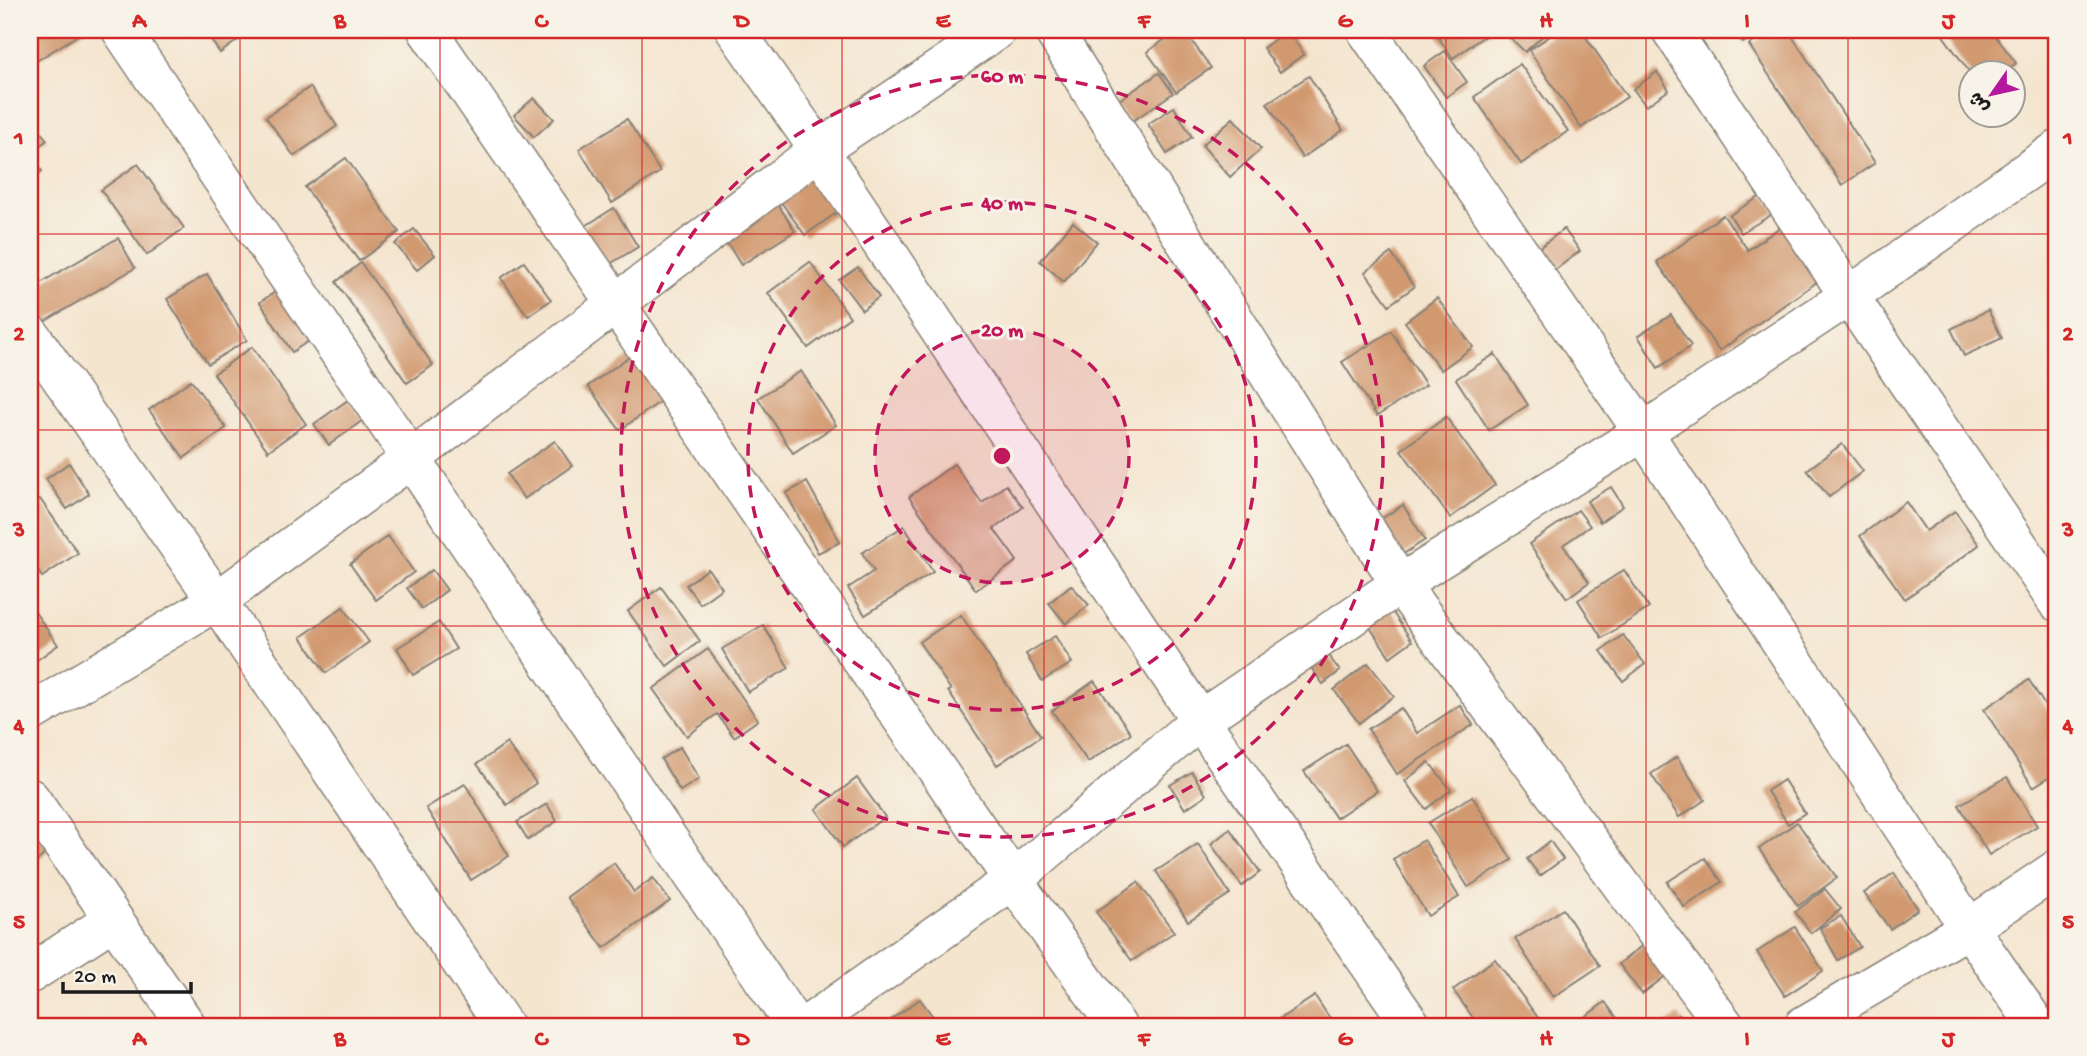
<svg xmlns="http://www.w3.org/2000/svg" width="2087" height="1056" viewBox="0 0 2087 1056" font-family="'Gochi Hand','Playpen Sans Arabic',sans-serif">
<style>
.building{fill:#d19970}
.lines{fill:none;stroke-linecap:round;stroke-linejoin:round}
.minor-casing{stroke:#888076;stroke-width:41}
.minor{stroke:#fff;stroke-width:38}
.grid{fill:none;stroke:#d62828;stroke-width:2;stroke-opacity:0.55}
.ring{fill:none;stroke:#c2185b;stroke-width:3.5;stroke-dasharray:12 9}
.centre{fill:#c2185b;stroke:#f7f3e8;stroke-width:3.5}
.ring-label{font-size:21px;text-anchor:middle;font-weight:bold;fill:#c2185b;stroke:#f7f3e8;stroke-width:6;stroke-linejoin:round;paint-order:stroke}
.neatline{fill:none;stroke:#d62828;stroke-width:2.5}
.grid-label{font-size:23px;text-anchor:middle;font-weight:bold;fill:#d62828}
</style>
<rect width="100%" height="100%" fill="#f7f3e8"/>
<filter id="ink" filterUnits="userSpaceOnUse"><feTurbulence type="fractalNoise" baseFrequency=".0143" numOctaves="2"/><feDisplacementMap in="SourceGraphic" scale="14" xChannelSelector="R" yChannelSelector="G"/><feConvolveMatrix kernelMatrix="1 2 1 2 8 2 1 2 1" color-interpolation-filters="sRGB"/></filter>
<filter id="wash" filterUnits="userSpaceOnUse"><feTurbulence type="fractalNoise" baseFrequency=".00686" numOctaves="4" result="noise"/><feDisplacementMap in="SourceGraphic" scale="28" xChannelSelector="R" yChannelSelector="G"/><feGaussianBlur stdDeviation="1.57" result="paint"/><feColorMatrix in="noise" values="0 0 0 0 0 0 0 0 0 0 0 0 0 0 0 0 0 1.4 0 .05"/><feComposite in="paint" operator="in"/></filter>
<g filter="url(#wash)">
<rect width="100%" height="100%" fill="#f4e5cf"/>
<g id="blocks">
<g class="building">
<path d="M30 30H86L30 65Z"/>
<path d="M204 30H252L220 53Z"/>
<path d="M1178 30H1184L1211 68 1176 92 1147 52Z"/>
<path d="M1287 30 1304 54 1280 72 1263 48Z"/>
<path d="M1433 30H1493L1453 58Z"/>
<path d="M1502 30H1549L1525 52Z"/>
<path d="M1559 30H1581L1627 97 1581 128 1529 50Z"/>
<path d="M1733 30H1762L1743 43Z"/>
<path d="M1773 30H1788L1875 163 1842 185 1749 45Z"/>
<path d="M1939 30H1991L2016 63 2003 74H1971Z"/>
<path d="M1445 51 1467 82 1446 97 1424 66Z"/>
<path d="M1520 64 1568 131 1521 164 1474 97Z"/>
<path d="M1657 72 1669 90 1646 106 1633 89Z"/>
<path d="M1159 73 1173 93 1130 123 1115 103Z"/>
<path d="M1309 76 1343 130 1302 158 1267 103Z"/>
<path d="M310 87 337 126 294 156 266 117Z"/>
<path d="M534 98 554 119 534 137 514 115Z"/>
<path d="M1174 107 1192 137 1167 154 1148 124Z"/>
<path d="M30 118 47 140 30 153Z"/>
<path d="M1233 118 1261 149 1230 177 1202 145Z"/>
<path d="M627 119 660 172 612 203 579 149Z"/>
<path d="M30 155 42 171 30 181Z"/>
<path d="M346 158 399 232 359 261 305 187Z"/>
<path d="M138 164 184 228 147 255 101 190Z"/>
<path d="M822 165 850 203 805 235 778 198Z"/>
<path d="M1764 194 1776 212 1741 233 1730 215Z"/>
<path d="M777 203 795 231 741 265 724 238Z"/>
<path d="M614 208 638 247 600 270 576 232Z"/>
<path d="M1723 215 1748 250 1786 223 1824 277 1719 351 1657 262Z"/>
<path d="M1073 222 1097 242 1064 282 1040 261Z"/>
<path d="M414 229 435 255 417 270 395 244Z"/>
<path d="M1564 229 1580 251 1547 276 1531 254Z"/>
<path d="M118 238 135 268 42 323 30 302V289Z"/>
<path d="M1391 253 1414 287 1389 305 1365 272Z"/>
<path d="M524 262 551 300 528 316 501 278Z"/>
<path d="M810 262 850 317 808 348 768 293Z"/>
<path d="M361 263 433 365 407 383 336 282Z"/>
<path d="M858 267 879 297 862 310 839 280Z"/>
<path d="M207 274 247 340 208 364 167 299Z"/>
<path d="M281 288 313 338 292 352 260 302Z"/>
<path d="M1437 298 1473 347 1441 370 1405 322Z"/>
<path d="M1988 310 2002 338 1964 356 1951 329Z"/>
<path d="M1671 315 1691 346 1658 368 1638 336Z"/>
<path d="M1391 331 1426 385 1377 416 1342 362Z"/>
<path d="M252 347 306 424 268 451 214 374Z"/>
<path d="M640 349 672 393 620 430 588 386Z"/>
<path d="M1495 354 1528 405 1489 430 1456 379Z"/>
<path d="M801 371 836 425 793 453 758 398Z"/>
<path d="M191 380 226 428 184 458 149 410Z"/>
<path d="M348 400 363 420 329 445 314 424Z"/>
<path d="M1446 417 1495 485 1450 518 1401 450Z"/>
<path d="M555 441 572 466 524 499 507 474Z"/>
<path d="M1842 444 1863 471 1829 497 1807 470Z"/>
<path d="M69 463 89 494 67 509 46 479Z"/>
<path d="M954 464 982 503 1006 485 1023 507 994 529 1017 561 976 590 909 497Z"/>
<path d="M807 482 840 542 818 553 786 493Z"/>
<path d="M1611 487 1623 506 1600 522 1587 501Z"/>
<path d="M40 499 78 553 42 577 30 559V506Z"/>
<path d="M1906 502 1926 531 1955 511 1979 545 1905 599 1860 536Z"/>
<path d="M1403 505 1425 540 1394 560 1372 525Z"/>
<path d="M1578 510 1590 526 1563 545 1589 582 1567 598 1529 544Z"/>
<path d="M904 526 933 572 865 615 848 588 874 571 862 553Z"/>
<path d="M388 536 414 572 376 600 350 564Z"/>
<path d="M708 569 722 588 700 604 686 585Z"/>
<path d="M432 570 447 590 422 609 407 588Z"/>
<path d="M1624 570 1649 608 1602 638 1578 600Z"/>
<path d="M1071 585 1089 605 1066 624 1049 603Z"/>
<path d="M661 587 700 641 667 666 628 611Z"/>
<path d="M30 605 58 645 30 665Z"/>
<path d="M343 607 369 642 326 673 301 637Z"/>
<path d="M1389 607 1412 641 1390 657 1367 623Z"/>
<path d="M961 615 1041 736 997 765 948 691 951 690 919 642Z"/>
<path d="M439 622 456 649 413 675 397 648Z"/>
<path d="M763 625 789 668 748 692 722 649Z"/>
<path d="M1623 635 1645 664 1623 681 1601 651Z"/>
<path d="M1055 636 1072 663 1042 681 1026 654Z"/>
<path d="M708 649 758 720 734 737 717 714 687 736 653 689Z"/>
<path d="M1324 650 1340 671 1323 684 1307 662Z"/>
<path d="M1368 663 1394 696 1359 723 1334 690Z"/>
<path d="M2029 680 2057 725V772L2033 787 1984 709Z"/>
<path d="M1094 681 1131 733 1088 762 1052 711Z"/>
<path d="M1460 705 1473 725 1397 774 1368 729 1401 708 1417 733Z"/>
<path d="M507 743 536 783 507 805 477 764Z"/>
<path d="M1346 744 1377 791 1336 818 1304 771Z"/>
<path d="M680 747 699 779 680 791 661 759Z"/>
<path d="M1677 757 1705 800 1679 817 1651 774Z"/>
<path d="M1429 762 1451 790 1426 809 1405 781Z"/>
<path d="M1192 772 1206 795 1185 809 1170 785Z"/>
<path d="M2007 777 2037 826 1989 855 1959 805Z"/>
<path d="M857 778 885 817 843 847 816 809Z"/>
<path d="M1784 780 1805 813 1788 824 1767 791Z"/>
<path d="M465 784 509 856 471 880 426 808Z"/>
<path d="M1472 796 1512 860 1468 887 1428 823Z"/>
<path d="M547 804 557 821 528 840 517 822Z"/>
<path d="M1797 822 1837 878 1798 906 1759 849Z"/>
<path d="M1230 829 1260 872 1242 886 1211 844Z"/>
<path d="M30 830 51 848 30 868Z"/>
<path d="M1424 840 1459 897 1428 916 1393 859Z"/>
<path d="M1550 841 1563 859 1540 876 1527 859Z"/>
<path d="M1198 844 1230 894 1188 921 1156 871Z"/>
<path d="M1705 858 1722 882 1684 907 1667 882Z"/>
<path d="M614 863 634 892 653 878 670 901 604 948 567 897Z"/>
<path d="M1894 873 1918 909 1890 929 1864 893Z"/>
<path d="M1138 882 1174 932 1132 961 1096 912Z"/>
<path d="M1825 889 1841 909 1811 933 1795 912Z"/>
<path d="M1563 909 1600 966 1553 997 1515 939Z"/>
<path d="M1841 916 1860 947 1838 960 1820 928Z"/>
<path d="M1795 927 1823 971 1785 996 1757 952Z"/>
<path d="M1644 944 1668 974 1642 994 1619 964Z"/>
<path d="M1495 959 1544 1026H1479L1453 990Z"/>
<path d="M1315 996 1335 1026H1269Z"/>
<path d="M920 999 940 1026H882Z"/>
<path d="M1605 1002 1623 1026H1573Z"/>
<path d="M1679 1015 1687 1026H1662Z"/>
</g>
</g>
</g>
<g filter="url(#ink)">
<use href="#blocks" fill-opacity="0" stroke="#888076" stroke-width="2"/>
<g class="lines">
<g class="minor-casing">
<g id="minor">
<path d="M121 30 795 1026"/>
<path d="M427 30 1013 880 1117 1026"/>
<path d="M735 30 819 150 1200 720 1412 1026"/>
<path d="M1053 30 1400 584 1725 1026"/>
<path d="M1366 30 1643 432 1969 928 2037 1026"/>
<path d="M1671 30 1849 296 2057 602"/>
<path d="M30 334 217 601 504 1026"/>
<path d="M30 713 217 601 412 458 819 150 997 30"/>
<path d="M30 798 187 1026"/>
<path d="M30 974 113 920"/>
<path d="M806 1026 1013 880 1200 720 1400 584 1643 432 1849 296 2057 150"/>
<path d="M1803 1026 1969 928 2057 869"/>
</g>
</g>
<use href="#minor" class="minor"/>
</g>
</g>
<path class="grid" d="M240 30V1026M440 30V1026M642 30V1026M842 30V1026M1044 30V1026M1245 30V1026M1446 30V1026M1646 30V1026M1848 30V1026M30 234H2057M30 430H2057M30 626H2057M30 822H2057"/>
<circle cx="1002" cy="456" r="127" fill="#c2185b" fill-opacity=".12"/>
<g class="ring">
<circle cx="1002" cy="456" r="127"/>
<circle cx="1002" cy="456" r="254"/>
<circle cx="1002" cy="456" r="381"/>
</g>
<circle cx="1002" cy="456" r="10" class="centre"/>
<g class="ring-label">
<text x="1002" y="82">60 m</text>
<text x="1002" y="209">40 m</text>
<text x="1002" y="336">20 m</text>
</g>
<rect width="2087" height="1056" fill="none" stroke="#f7f3e8" stroke-width="77"/>
<g transform="translate(1992 94) rotate(236)"><circle r="33" fill="#f7f3e8" stroke="#9f9d96" stroke-width="2"/>
<path d="M0-5L12 26L0 18L-12 26Z" fill="#b5179e"/>
<text y="-10" font-size="19" font-weight="bold" text-anchor="middle" fill="#1c1c1c">ش</text>
</g>
<path d="M63 982v10h128v-10" fill="none" stroke="#1c1c1c" stroke-width="3.5"/>
<text x="74" y="982" font-size="21" fill="#1c1c1c" stroke="#f7f3e8" stroke-width="5" paint-order="stroke">20 m</text>
<rect x="38" y="38" width="2010" height="980" class="neatline"/>
<g class="grid-label">
<text x="139" y="27">A</text>
<text x="340" y="27">B</text>
<text x="541" y="27">C</text>
<text x="742" y="27">D</text>
<text x="943" y="27">E</text>
<text x="1144" y="27">F</text>
<text x="1345" y="27">G</text>
<text x="1546" y="27">H</text>
<text x="1747" y="27">I</text>
<text x="1948" y="27">J</text>
<text x="19" y="144">1</text>
<text x="2068" y="144">1</text>
<text x="19" y="340">2</text>
<text x="2068" y="340">2</text>
<text x="19" y="536">3</text>
<text x="2068" y="536">3</text>
<text x="19" y="732">4</text>
<text x="2068" y="732">4</text>
<text x="19" y="928">5</text>
<text x="2068" y="928">5</text>
<text x="139" y="1045">A</text>
<text x="340" y="1045">B</text>
<text x="541" y="1045">C</text>
<text x="742" y="1045">D</text>
<text x="943" y="1045">E</text>
<text x="1144" y="1045">F</text>
<text x="1345" y="1045">G</text>
<text x="1546" y="1045">H</text>
<text x="1747" y="1045">I</text>
<text x="1948" y="1045">J</text>
</g>
</svg>
